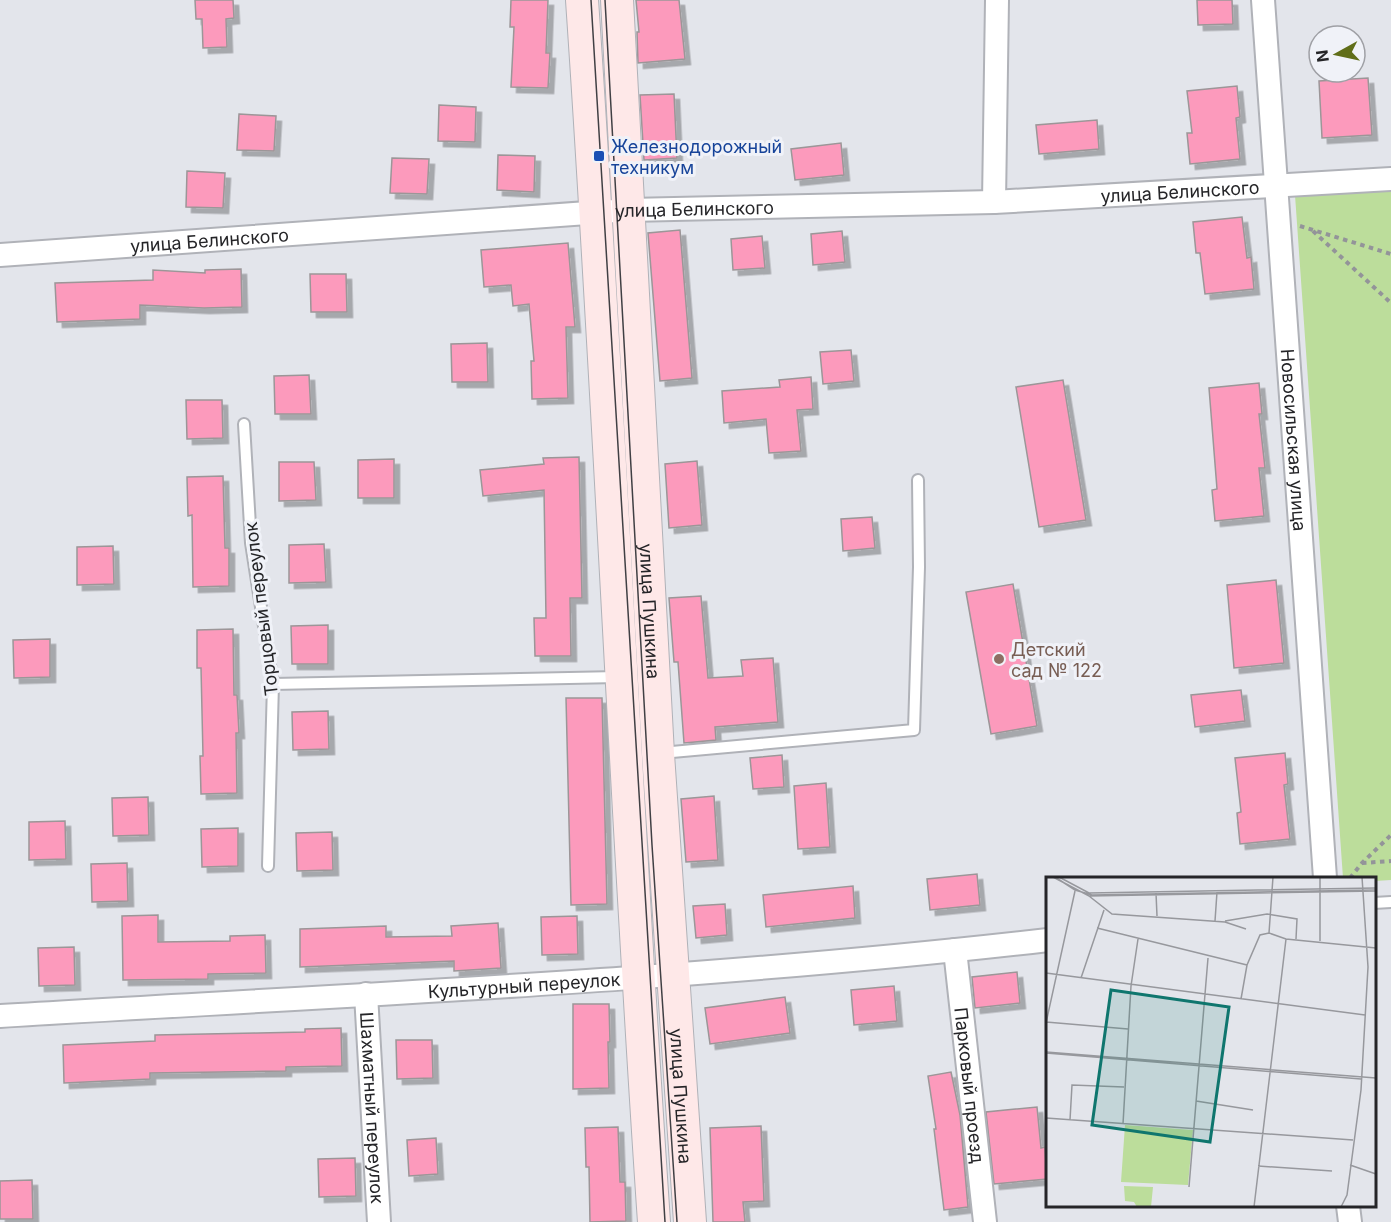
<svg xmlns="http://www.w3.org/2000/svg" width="1391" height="1222" viewBox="0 0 1391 1222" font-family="Inter,sans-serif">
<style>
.green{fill:#bcdd9b}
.building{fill:#fc9abc;stroke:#9c9698;stroke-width:1.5;filter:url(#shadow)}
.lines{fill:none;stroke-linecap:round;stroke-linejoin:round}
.service-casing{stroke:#b0b2b8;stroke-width:14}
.minor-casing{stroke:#b0b2b8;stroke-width:26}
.secondary-casing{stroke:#b0b2b8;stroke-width:34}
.path{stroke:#939499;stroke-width:4;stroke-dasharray:4.5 4.5;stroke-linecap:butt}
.service{stroke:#fff;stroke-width:10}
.minor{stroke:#fff;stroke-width:22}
.secondary{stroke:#fee8e8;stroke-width:32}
.tram{stroke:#404044;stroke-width:1.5}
.transit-dot{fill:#1a4fb4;stroke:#f0f2f8;stroke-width:2}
.education-dot{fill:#8d6e63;stroke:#f0f2f8;stroke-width:2}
.labels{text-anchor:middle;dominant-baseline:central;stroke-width:6;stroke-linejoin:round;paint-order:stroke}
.transit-label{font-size:18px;fill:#164399;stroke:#f0f2f8;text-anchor:start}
.street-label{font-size:18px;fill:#252528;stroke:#f0f2f8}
.education-label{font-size:18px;fill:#785e54;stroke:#f0f2f8;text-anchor:start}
.inset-road{fill:none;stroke:#97989d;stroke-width:1.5}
.view{fill:#0f766e;fill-opacity:0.15;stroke:#0f766e;stroke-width:3}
.inset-edge{fill:none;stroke:#252528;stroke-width:3}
</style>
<defs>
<filter id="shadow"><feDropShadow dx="5.5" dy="5.5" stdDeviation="0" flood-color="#0004"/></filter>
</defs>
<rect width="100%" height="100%" fill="#e3e5eb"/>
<path class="green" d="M1391 190V880L1375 881 1374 878H1343L1295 195Z"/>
<g class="building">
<path d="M195 0H233L234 18 226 19 227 47 203 48 202 19H196Z"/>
<path d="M511 0H548L546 53H550L548 88 511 87 514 27H510Z"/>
<path d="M636 0H679L685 59 638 63 637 32H639Z"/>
<path d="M1197 0H1232L1233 24 1198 25Z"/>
<path d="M1368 78 1372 135 1322 138 1319 81Z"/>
<path d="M1237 86 1240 117 1236 118 1240 159 1190 164 1187 133H1192L1187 91Z"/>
<path d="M674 94 677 158 644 160 640 95Z"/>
<path d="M439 105 476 107 475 142 438 141Z"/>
<path d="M239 114 276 116 274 151 237 150Z"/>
<path d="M1097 120 1099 149 1039 154 1036 125Z"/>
<path d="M841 143 844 175 795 180 791 149Z"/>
<path d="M498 155 535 156 534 192 497 190Z"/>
<path d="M392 158 429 159 427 194 390 193Z"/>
<path d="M187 171 225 173 223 208 186 207Z"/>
<path d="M1242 217 1247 258 1251 257 1254 289 1205 294 1200 253H1196L1193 222Z"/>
<path d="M680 230 692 378 660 381 648 233Z"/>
<path d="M842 231 845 262 813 265 811 234Z"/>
<path d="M762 236 765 268 733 270 731 239Z"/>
<path d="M568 243 575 327H566L568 398 532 399 531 361H534L529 304 513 306 511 285 484 287 481 250Z"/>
<path d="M241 269 242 307 204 308 140 305V319L57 322 55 283 153 280V270L205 273V270Z"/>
<path d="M310 274H346L347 312H311Z"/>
<path d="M487 343 488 382H452L451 344Z"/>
<path d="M851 350 854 381 823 384 820 352Z"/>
<path d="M309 375 311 414H275L274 376Z"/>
<path d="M811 377 813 409 797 410 801 451 769 453 766 419 724 423 722 391 780 387 779 380Z"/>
<path d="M1063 380 1086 520 1039 527 1016 387Z"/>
<path d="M1259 383 1262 414H1259L1265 468H1259L1264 516 1215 521 1212 490 1217 489 1209 388Z"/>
<path d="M186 400H222L223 438 187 439Z"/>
<path d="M579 457 582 598H570L571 656H535L534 618H546L544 490 483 496 480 470 544 464 543 458Z"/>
<path d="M394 459V498H358V460Z"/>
<path d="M697 461 702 525 669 528 665 464Z"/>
<path d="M279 462H314L316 500 279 501Z"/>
<path d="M223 476 225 548H229V586L193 587 192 515 188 516 187 477Z"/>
<path d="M872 517 875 548 843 551 841 519Z"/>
<path d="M324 544 326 582 289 583V545Z"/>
<path d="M113 546 114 584 77 585V547Z"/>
<path d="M1276 580 1284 663 1234 668 1227 585Z"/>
<path d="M1013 584 1037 726 991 734 966 592Z"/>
<path d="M701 596 708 678 743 676 741 660 773 658 778 722 715 727 716 740 684 743 678 662H674L669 598Z"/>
<path d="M328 625V664H292L291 626Z"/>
<path d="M233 629 234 695H237L239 733H236L237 793 201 794 200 756H203L201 668H197V630Z"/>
<path d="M50 639V677L14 678 13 640Z"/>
<path d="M1241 690 1245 721 1195 727 1191 695Z"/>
<path d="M566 698H602L607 904 571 905Z"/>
<path d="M328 711 329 749 293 750 292 712Z"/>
<path d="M1285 753 1288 784 1284 785 1290 839 1240 844 1237 813 1241 812 1235 758Z"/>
<path d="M782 755 784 787 753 789 750 758Z"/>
<path d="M826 783 830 847 798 849 794 786Z"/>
<path d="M714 796 718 860 686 862 681 799Z"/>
<path d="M148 797 149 835 113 836 112 798Z"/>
<path d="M65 821 66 859 29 860V822Z"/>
<path d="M238 828V866L202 867 201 829Z"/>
<path d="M332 832 333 870 297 871 296 833Z"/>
<path d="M127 863 128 901 92 902 91 864Z"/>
<path d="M977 874 980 905 930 910 927 879Z"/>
<path d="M853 886 855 918 766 927 763 895Z"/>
<path d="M725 904 727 935 696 938 693 906Z"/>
<path d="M158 915V942L230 941V936L265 935 266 973 208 974V979L123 980 122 916Z"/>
<path d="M577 916 578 954 542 955 541 917Z"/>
<path d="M498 923 501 968 454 971V961L300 967V929L386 926V937L452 936 451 926Z"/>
<path d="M74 947 75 985 39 986 38 948Z"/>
<path d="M1017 972 1020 1003 975 1008 972 977Z"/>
<path d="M894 986 897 1021 854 1025 851 990Z"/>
<path d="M785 997 790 1033 710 1044 705 1008Z"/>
<path d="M573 1004H609L610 1042H608L609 1088 573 1089Z"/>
<path d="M341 1028 342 1066 286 1067V1071L150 1073V1079L64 1083 63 1045 155 1041V1035L305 1032V1029Z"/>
<path d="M396 1040H432L433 1078 397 1079Z"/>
<path d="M951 1072 960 1115 968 1207 944 1210 934 1129H936L928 1076Z"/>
<path d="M1037 1107 1041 1148 1045 1147 1047 1179 994 1184 986 1112Z"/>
<path d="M761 1126 764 1201 743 1202 745 1222H713L710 1128Z"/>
<path d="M618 1127 620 1182H625L626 1221 590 1222 589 1167H586L585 1128Z"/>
<path d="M436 1138 438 1174 409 1176 407 1140Z"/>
<path d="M355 1158 356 1196 319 1197 318 1159Z"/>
<path d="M32 1180 33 1219H0V1181Z"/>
</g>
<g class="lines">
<g class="service-casing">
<g id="service">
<path d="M244 424 251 543 273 684 268 866"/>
<path d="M273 684 618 677"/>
<path d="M661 753 914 730 919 567 918 480"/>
<path d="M1374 903 1391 902"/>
</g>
</g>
<g class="minor-casing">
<g id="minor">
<path id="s1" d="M1263 0 1325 878"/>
<path d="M994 202 997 0"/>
<path id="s2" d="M0 255 629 210 994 202 1391 179"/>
<path id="s3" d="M955 950 985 1222"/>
<path id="s4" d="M366 994 379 1222"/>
<path id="s5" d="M0 1016C349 995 700 980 1048 940"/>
<path d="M1348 1206 1350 1222"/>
</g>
</g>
<g class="secondary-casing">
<g id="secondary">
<path d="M582 0C610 407 626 815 654 1222"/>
<path id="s6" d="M617 0 658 754 690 1222"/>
</g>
</g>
<g class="path">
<path d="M1300 226 1391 254"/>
<path d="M1313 231 1391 303"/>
<path d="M1362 863 1391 861"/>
<path d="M1350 878 1362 863 1391 835"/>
</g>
<use href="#service" class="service"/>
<use href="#minor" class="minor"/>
<use href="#secondary" class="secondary"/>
<g class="tram">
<path d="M591 0 665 1222"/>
<path d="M605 0 652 845 677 1222"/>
</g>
</g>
<rect class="transit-dot" x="593" y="150" width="12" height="12" rx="3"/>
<circle class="education-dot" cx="999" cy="659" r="6"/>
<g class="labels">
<g class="transit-label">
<text x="611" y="146">Железнодорожный<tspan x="611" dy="21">техникум</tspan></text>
</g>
<g class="street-label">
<text stroke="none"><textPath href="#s2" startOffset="1182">улица Белинского</textPath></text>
<text stroke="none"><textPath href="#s2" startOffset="696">улица Белинского</textPath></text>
<text stroke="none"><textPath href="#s2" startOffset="210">улица Белинского</textPath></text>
<text stroke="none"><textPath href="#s1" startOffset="441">Новосильская улица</textPath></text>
<text transform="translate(261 609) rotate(-97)">Торцовый переулок</text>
<text stroke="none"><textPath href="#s6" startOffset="612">улица Пушкина</textPath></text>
<text stroke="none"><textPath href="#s5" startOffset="525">Культурный переулок</textPath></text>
<text stroke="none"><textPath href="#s3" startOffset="136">Парковый проезд</textPath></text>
<text stroke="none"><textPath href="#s6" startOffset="1098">улица Пушкина</textPath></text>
<text stroke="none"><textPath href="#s4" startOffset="114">Шахматный переулок</textPath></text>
</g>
<g class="education-label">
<text x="1011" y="649">Детский<tspan x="1011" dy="21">сад № 122</tspan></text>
</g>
</g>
<g transform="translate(1046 877)">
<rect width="330" height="330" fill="#e3e5eb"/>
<path d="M79 248 147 253 142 308 75 305ZM78 309 107 310 105 330H91L88 325 79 324Z" fill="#bcdd9b"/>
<path class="inset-road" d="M7 0 43 19 330 14M9 0 29 13 46 18 330 13M13 0 43 16 330 11M110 16 111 39M43 19 66 37 179 45 200 52M169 44 171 15M179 44 221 37 251 42 250 62M51 51 201 88M223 56 227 0M274 64V0M0 96 319 138M35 101 58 33M195 122 201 88 214 58 223 56 240 62 330 71M0 145 82 152M0 146 29 14M0 175 330 201M0 176 315 202M150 224 207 233M0 241 307 263M24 243 26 208 78 210M77 247 85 109 92 62M304 288 330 297M212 289 286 294M143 310 162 81M208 330 240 62M295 330 301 318 315 213 322 90 316 0"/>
<path class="view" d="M65 113 183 130 164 265 46 248Z"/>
<rect width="330" height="330" class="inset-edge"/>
</g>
<g transform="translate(1337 54) rotate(262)"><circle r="28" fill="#f0f2f8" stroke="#9fa0a5" stroke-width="1.5"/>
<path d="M0-4.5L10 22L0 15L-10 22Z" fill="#606e19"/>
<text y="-9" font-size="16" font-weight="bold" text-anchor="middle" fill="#252528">N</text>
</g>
</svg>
